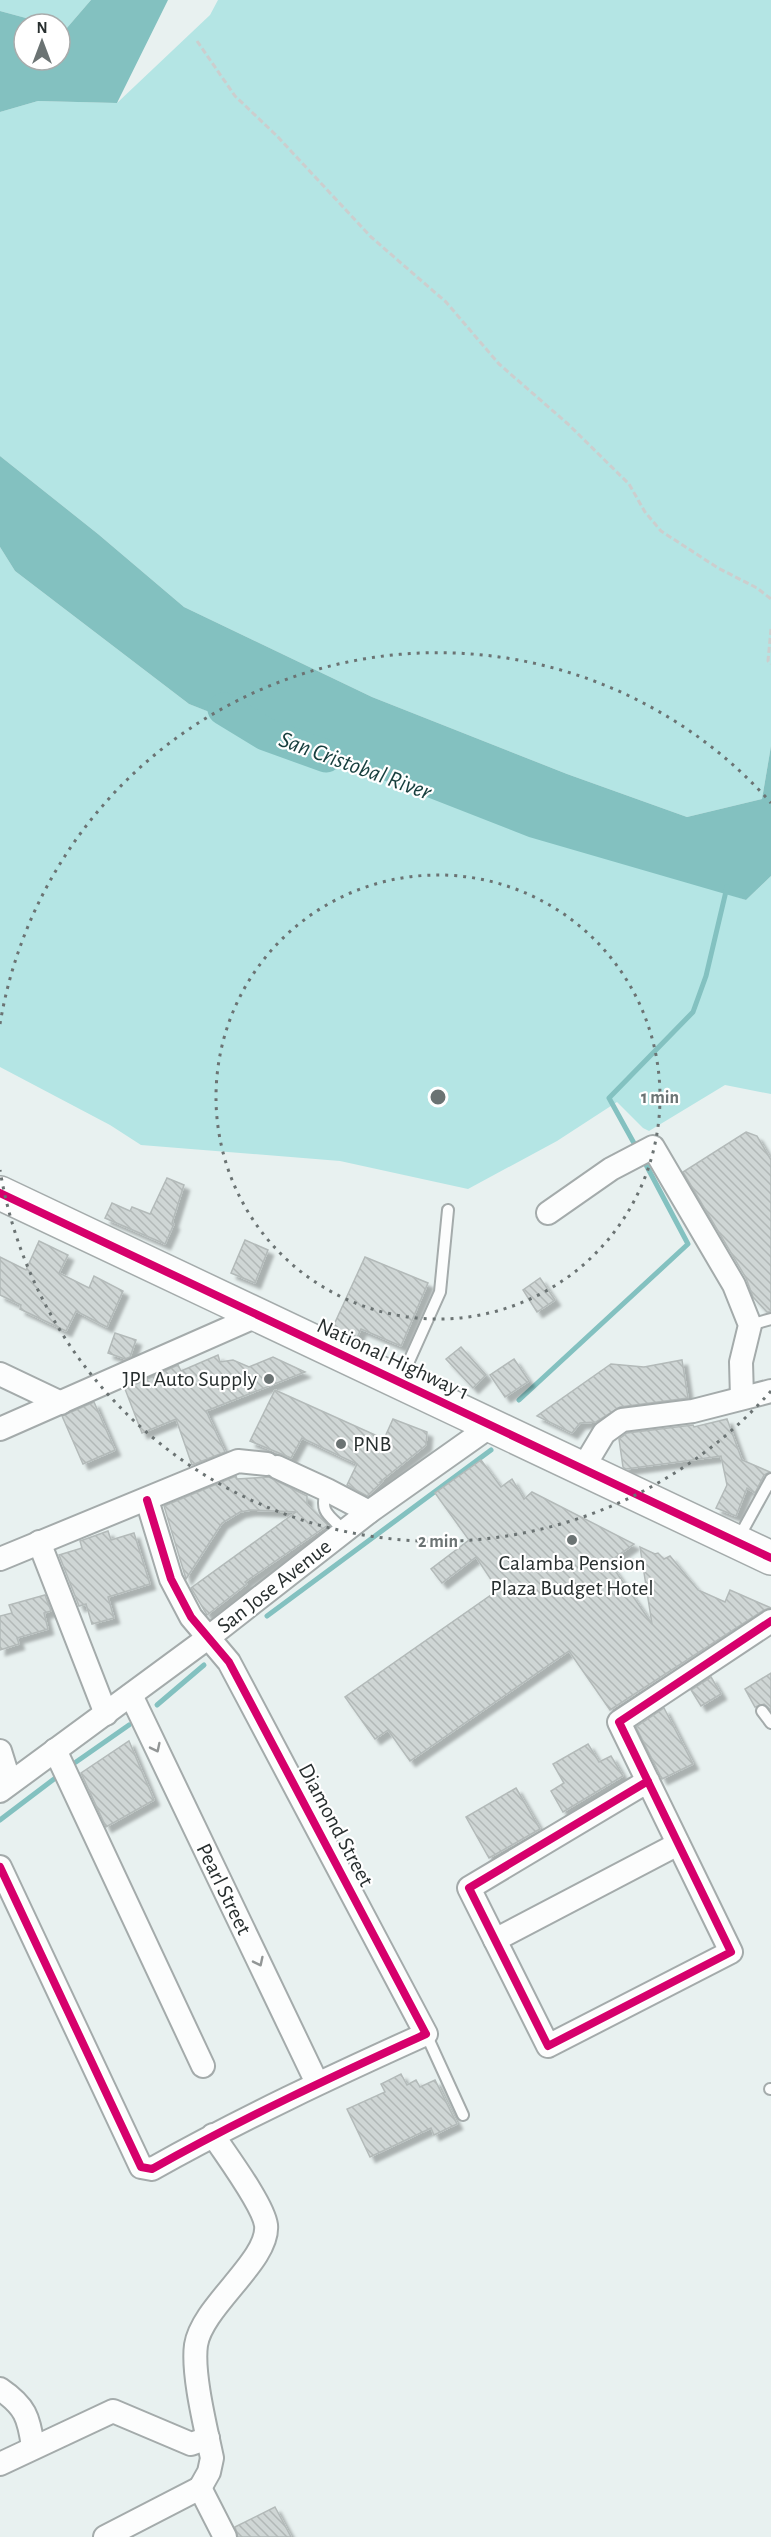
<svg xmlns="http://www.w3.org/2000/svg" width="771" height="2537" viewBox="0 0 771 2537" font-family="'Alegreya Sans',sans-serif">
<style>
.grass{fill:#b4e5e4}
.water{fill:#83c1c0}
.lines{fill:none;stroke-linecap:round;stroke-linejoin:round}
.stream{stroke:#83c1c0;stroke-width:5}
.river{stroke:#83c1c0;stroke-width:33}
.building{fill:url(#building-back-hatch);stroke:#b3bab9;stroke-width:1.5;filter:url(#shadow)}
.lane-casing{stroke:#a4abab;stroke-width:14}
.street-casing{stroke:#a4abab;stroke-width:26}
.highway-casing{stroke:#a4abab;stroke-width:36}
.path{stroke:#cccece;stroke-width:3;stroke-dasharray:6 3;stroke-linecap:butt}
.lane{stroke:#fcfdfd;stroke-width:10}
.street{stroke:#fcfdfd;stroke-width:22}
.highway{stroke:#fcfdfd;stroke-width:33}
.cycleway-casing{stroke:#fff;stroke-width:11}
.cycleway{stroke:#d6006c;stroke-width:8}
.oneway{stroke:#929696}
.ring{fill:none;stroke:#6b7373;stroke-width:3;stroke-dasharray:3 6}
.poi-dot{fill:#6b7373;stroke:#fff;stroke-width:2}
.labels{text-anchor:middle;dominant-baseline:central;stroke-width:4.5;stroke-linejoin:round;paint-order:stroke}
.street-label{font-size:22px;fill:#282f2f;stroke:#fff}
.poi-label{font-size:22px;fill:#282f2f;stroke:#fff;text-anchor:end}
.water-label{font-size:24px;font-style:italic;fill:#163e3d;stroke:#fff}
.centre{fill:#6b7373;stroke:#fff;stroke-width:3}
.ring-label{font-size:18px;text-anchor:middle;font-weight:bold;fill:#6b7373;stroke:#fff;stroke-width:4.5;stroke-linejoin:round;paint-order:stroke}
</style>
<defs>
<pattern id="building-back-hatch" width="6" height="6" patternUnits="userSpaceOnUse" patternTransform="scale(1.5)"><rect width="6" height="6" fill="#cfd6d5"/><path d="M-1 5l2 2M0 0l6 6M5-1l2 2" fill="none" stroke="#b2b8b7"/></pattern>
<filter id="shadow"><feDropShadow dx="5.5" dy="5.5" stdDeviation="1.5" flood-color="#0004"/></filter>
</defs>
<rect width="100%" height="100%" fill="#e8f1f0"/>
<g class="grass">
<path d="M0 0H91L66 29 60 27V24H48L0 11Z"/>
<path d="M218 0H771V746L762 799 687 817 567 774 372 697 184 607 98 534 0 456V112L38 101 117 103 210 15Z"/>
<path d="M0 547 15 571 189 704 354 767 746 900 771 876V1094L725 1085 649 1131 643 1128 617 1102 557 1141 468 1189 340 1161 141 1145 110 1125 0 1067Z"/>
</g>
<g class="water">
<path d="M91 0H168L117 103 38 101 0 112V11L48 24H24V60H60V27L66 29Z"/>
<path d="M0 456 98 534 184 607 372 697 567 774 687 817 762 799 771 746V876L746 900 529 837 189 704 15 571 0 547Z"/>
</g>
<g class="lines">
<g class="stream">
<path d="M635 1145 609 1098 693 1012 706 976 727 887"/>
<path d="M519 1400 688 1244 644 1161"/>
<path d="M267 1616 491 1450"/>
<path d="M157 1705 204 1665"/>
<path d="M76 1762 129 1725"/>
<path d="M0 1820 58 1776"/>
</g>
<path class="river" d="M224 709 265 734 326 756"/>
</g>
<g class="building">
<path d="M746 1132 757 1136 771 1160V1312H767L753 1297 746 1278 683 1172Z"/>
<path d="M167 1178 184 1185 172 1223 174 1224 165 1244 105 1218 112 1203 130 1211 132 1207 150 1214Z"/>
<path d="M245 1240 268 1250 255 1283 231 1273Z"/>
<path d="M39 1241 68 1255 59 1273 89 1288 94 1276 123 1291 107 1327 76 1311 66 1331 20 1309 21 1305 0 1295V1257L26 1270Z"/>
<path d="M365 1257 428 1283 401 1346 361 1329 357 1338 332 1329Z"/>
<path d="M540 1278 555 1300 537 1312 523 1290Z"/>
<path d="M115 1333 136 1340 130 1357 125 1359 108 1353Z"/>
<path d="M461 1347 486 1375 473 1388 446 1359Z"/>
<path d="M218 1355 220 1362 233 1360 249 1367 273 1357 305 1372 206 1411 225 1452 192 1465 176 1419 142 1433 125 1389 178 1365 181 1371Z"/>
<path d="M514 1359 529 1381 505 1397 490 1375Z"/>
<path d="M682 1360 688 1398 620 1407 596 1422 580 1423 572 1433 537 1416 611 1364 644 1367Z"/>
<path d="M275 1390 384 1439 393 1419 427 1432 426 1445 380 1482H382L367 1496 347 1485 357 1464 302 1438 291 1458 250 1441Z"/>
<path d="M94 1402 115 1450 83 1464 62 1416Z"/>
<path d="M727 1419 742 1460 770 1472 764 1475 755 1493 747 1488 736 1516 716 1508 727 1485 721 1456 626 1469 623 1467 619 1439 627 1433 693 1425 694 1427Z"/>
<path d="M481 1460 501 1487 512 1479 524 1499 532 1492 634 1544 609 1562 652 1624 640 1547 655 1554 658 1553 664 1559 670 1556 698 1590 725 1602 730 1590 771 1608 764 1610 610 1710 569 1651 410 1761 388 1730 375 1739 345 1697 498 1590 476 1557 442 1583 431 1569 469 1540 435 1493Z"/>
<path d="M236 1476 237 1479 269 1477 307 1496V1504L328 1525 245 1582 247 1584 207 1615 191 1588 296 1512 251 1510 240 1512 222 1523 186 1579 164 1506Z"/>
<path d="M108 1531 111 1540 134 1533 150 1584 108 1597 114 1618 92 1624 86 1604 79 1606 59 1555 82 1548 80 1541Z"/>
<path d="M45 1595 51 1611 44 1613 48 1629 17 1638 19 1644 0 1650V1616L12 1613 9 1605Z"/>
<path d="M771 1673V1710L764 1704 755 1707 745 1689Z"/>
<path d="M711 1677 721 1694 701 1706 691 1690Z"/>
<path d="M664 1708 693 1764 662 1779 636 1727Z"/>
<path d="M129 1741 154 1800 106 1827 81 1773Z"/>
<path d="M588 1744 599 1762 611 1756 623 1776 563 1812 551 1791 564 1783 553 1764Z"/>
<path d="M516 1788 540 1829 489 1858 466 1817Z"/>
<path d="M401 2074 407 2085 416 2080 420 2087 435 2080 457 2124 434 2135 431 2128 370 2157 347 2109 385 2092 381 2084Z"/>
<path d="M275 2507 291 2537H238L235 2527Z"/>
</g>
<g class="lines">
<g class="lane-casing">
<g id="lane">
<path d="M750 1325 771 1319"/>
<path d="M401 1379 440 1292 448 1210"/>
<path d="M327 1490C318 1512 330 1516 345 1531"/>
<path d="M738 1539 771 1479"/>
<path d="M762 1711 771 1723"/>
<path d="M426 2034 463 2115"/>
<path d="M770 2089H771"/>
</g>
</g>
<g class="street-casing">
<g id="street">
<path d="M548 1213 611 1169 653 1147 734 1285 750 1325 741 1362 742 1398"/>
<path d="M0 1374 61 1403"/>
<path d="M0 1429 259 1315"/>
<path d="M277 1467 327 1490 369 1512"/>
<path d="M583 1468 604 1433 622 1420 693 1411 771 1391"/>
<path d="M39 1542 106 1714"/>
<path d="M0 1559 238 1461 267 1464"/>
<path d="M131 1695 317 2083"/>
<path d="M55 1750 203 2066"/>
<path d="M0 1751 10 1783"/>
<path d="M648 1781 469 1888 548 2046 731 1952 619 1722 771 1621"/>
<path d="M0 1791 209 1637 369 1512 492 1425"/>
<path d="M0 1867 141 2167 152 2169C241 2119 333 2076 426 2034L229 1662 191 1617 171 1579 147 1500"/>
<path d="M495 1940 678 1844"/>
<path d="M0 2389C25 2406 29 2417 33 2447"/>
<path d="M0 2464 113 2411 191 2444 208 2438"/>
<path d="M200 2488 209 2472 212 2458C206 2429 192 2374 196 2345 202 2306 270 2260 266 2225 263 2204 226 2155 213 2135"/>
<path d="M200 2488 225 2537"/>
<path d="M105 2537 200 2488"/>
</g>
</g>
<g class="highway-casing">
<path id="highway" d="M0 1193 771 1558"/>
</g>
<g class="path">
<path d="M197 41 235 96 277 136 371 237 446 302 499 364 568 424 629 484 645 512 661 531 718 568 757 588 771 599"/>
<path d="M771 629 768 661 771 664"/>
</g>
<use href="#lane" class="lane"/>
<use href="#street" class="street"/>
<use href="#highway" class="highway"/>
<g class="cycleway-casing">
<g id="cycleway">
<path d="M0 1193 771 1558"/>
<path d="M648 1781 469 1888 548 2046 731 1952 619 1722 771 1621"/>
<path d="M0 1867 141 2167 152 2169C241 2119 333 2076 426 2034L229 1662 191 1617 171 1579 147 1500"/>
</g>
</g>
<use href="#cycleway" class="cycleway"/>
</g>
<defs><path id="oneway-chevron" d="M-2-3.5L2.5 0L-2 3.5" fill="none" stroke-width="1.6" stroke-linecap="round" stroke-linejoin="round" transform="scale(1.5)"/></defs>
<g class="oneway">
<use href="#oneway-chevron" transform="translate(156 1748) rotate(64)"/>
<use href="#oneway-chevron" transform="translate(259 1962) rotate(64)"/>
</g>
<g class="ring">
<circle cx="438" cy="1097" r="222"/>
<path d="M771 1391A444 444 0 0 1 0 1170M0 1024A444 444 0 0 1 771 803"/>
</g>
<g class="poi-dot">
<circle cx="269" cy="1379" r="6"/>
<circle cx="341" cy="1444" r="6"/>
<circle cx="572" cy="1540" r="6"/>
</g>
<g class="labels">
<g class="street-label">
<text transform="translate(393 1359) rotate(25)">National Highway 1</text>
<text transform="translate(274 1586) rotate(-38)">San Jose Avenue</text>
<text transform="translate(336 1825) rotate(62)">Diamond Street</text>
<text transform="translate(224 1889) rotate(64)">Pearl Street</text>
</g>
<g class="poi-label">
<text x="257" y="1379">JPL Auto Supply</text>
<text x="353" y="1444" text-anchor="start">PNB</text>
<text x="572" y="1563" text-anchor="middle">Calamba Pension<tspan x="572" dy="25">Plaza Budget Hotel</tspan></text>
</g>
<g class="water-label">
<text transform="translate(355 766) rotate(20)">San Cristobal River</text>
</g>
</g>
<circle cx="438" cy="1097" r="9" class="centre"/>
<g class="ring-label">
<text x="660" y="1103">1 min</text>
<text x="438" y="1547">2 min</text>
</g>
<g transform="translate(42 42)"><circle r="28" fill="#ffffff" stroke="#a9acac" stroke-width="1.5"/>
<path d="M0-4.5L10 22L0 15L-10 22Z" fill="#6b7373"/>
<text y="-9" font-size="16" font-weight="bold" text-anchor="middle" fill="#282f2f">N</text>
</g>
</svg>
